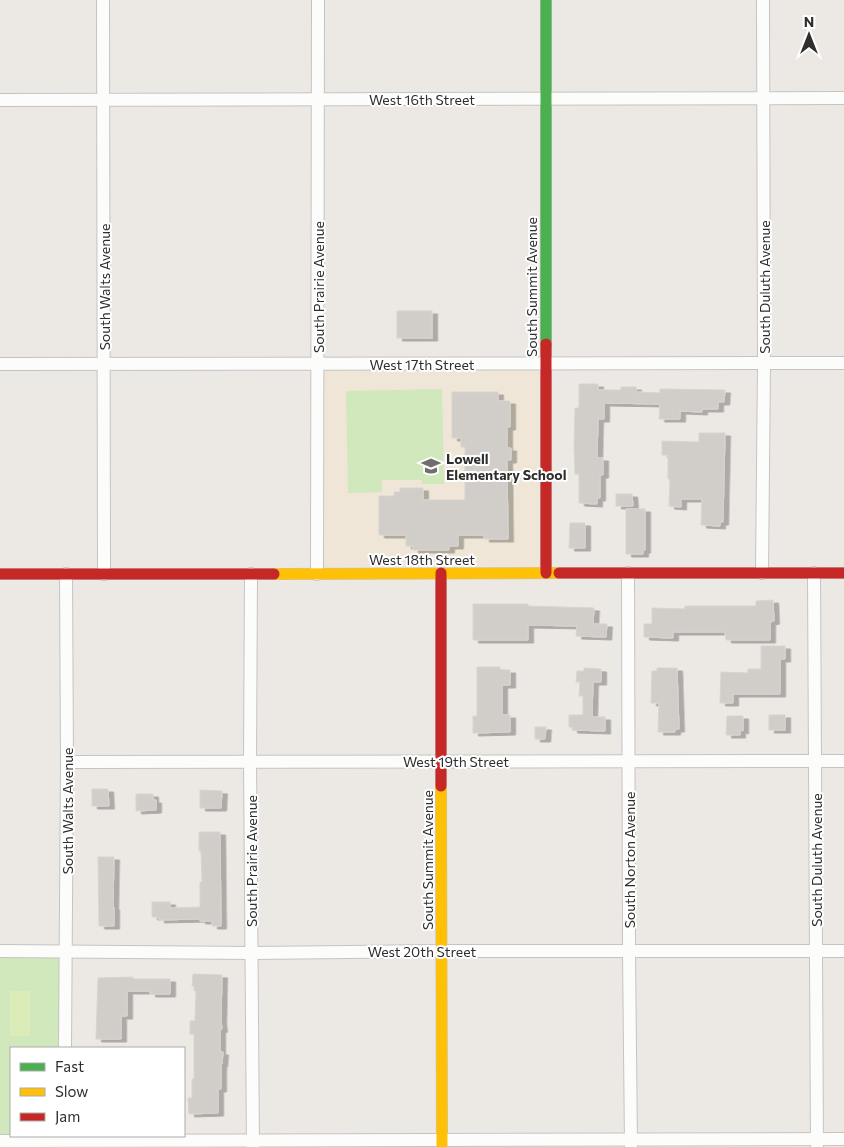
<svg xmlns="http://www.w3.org/2000/svg" width="844" height="1147" viewBox="0 0 844 1147" font-family="Commissioner,sans-serif">
<style>
.education{fill:#efe6d8}
.green{fill:#d0e8bb}
.pitch{fill:#dcecb9}
.building{fill:#d1ceca;stroke:#d7d4d0;filter:url(#shadow)}
.lines{fill:none;stroke-linecap:round;stroke-linejoin:round}
.street-casing{stroke:#c5c4c5;stroke-width:14}
.fast-casing{stroke:#c5c4c5;stroke-width:12}
.slow-casing{stroke:#c5c4c5;stroke-width:12}
.jam-casing{stroke:#c5c4c5;stroke-width:12}
.street{stroke:#fcfcfb;stroke-width:12}
.fast{stroke:#4caf50;stroke-width:11}
.slow{stroke:#ffc107;stroke-width:11}
.jam{stroke:#c62828;stroke-width:11}
.labels{text-anchor:middle;dominant-baseline:central;stroke-width:4;stroke-linejoin:round;paint-order:stroke}
.street-label{font-size:14px;fill:#2e2e2e;stroke:#fff}
.poi-label{font-size:14px;font-weight:bold;fill:#2e2e2e;stroke:#fff;text-anchor:start}
</style>
<defs>
<filter id="shadow"><feDropShadow dx="5.5" dy="3" stdDeviation="0" flood-color="#0004"/></filter>
</defs>
<rect width="100%" height="100%" fill="#ece8e4"/>
<path class="education" d="M318 363 545 364 546 573 317 574Z"/>
<g class="green">
<path d="M442 389 444 484H422V480H382V492L348 493 346 391Z"/>
<path d="M0 951H65V1048H11V1136L0 1141Z"/>
</g>
<rect class="pitch" x="10" y="991" width="20" height="45"/>
<g class="building">
<rect x="397" y="311" width="35" height="27"/>
<path d="M579 384H598V390H621V387H636V392L660 393V389L725 390 724 402H718V409H702V412L680 411V419H659L660 404 604 403V419H598L597 458H603V475H600V498H597V504L579 503V474H575L574 448 575 408H579Z"/>
<path d="M452 392H498V401H510V427H507V448H511V460H507L508 539H484V535H458V546H449V550H413V546H406V535H379V496H394V492H400V488H423V500H465V447H461V438H452Z"/>
<path d="M699 433H725L723 522H720V526L701 525 702 499H681V507L669 506 670 479H668V455H662V441L699 442Z"/>
<path d="M616 494H632L633 506H616Z"/>
<path d="M626 509H645V550H643V554H626Z"/>
<path d="M570 523H585V548H569Z"/>
<path d="M773 600 774 621 770 622V640H726L725 632H673V638L644 637V624H652V608L685 609V606H756V601Z"/>
<path d="M473 604H528V606L594 608 593 624H607L606 637 576 636 577 626 528 625V640H473Z"/>
<path d="M761 646H785V659H780V694H733V703H720L721 672 748 673V669H761Z"/>
<path d="M477 667H500V670H510V685H502V715H510V732L473 733V716H477Z"/>
<path d="M584 668 601 669V682H593L592 714 593 717H605V731L572 730V727H569V715H583V696H579L580 682H576L577 671H584Z"/>
<path d="M657 668H677L679 729H675V732H658L659 703H651L652 671H657Z"/>
<rect x="769" y="715" width="16" height="15"/>
<path d="M727 716H743V731L740 730V735H726Z"/>
<path d="M535 727H546L545 739H535Z"/>
<path d="M92 789H108L109 806H92Z"/>
<path d="M200 790 222 791 221 808H200Z"/>
<path d="M136 794H153V800H156V810L136 811Z"/>
<path d="M199 832H220L221 926H212V921H200V919L159 920V917H152V902H170V908L200 907V882H202L201 851H199Z"/>
<path d="M98 857H114L113 907H114V926H99Z"/>
<path d="M193 974 222 975 221 1021 222 1029 220 1030V1052H223L222 1064H221V1089H218V1113L189 1114 188 1098H192V1079H194V1034H190V1021H195L196 991H194V986H192Z"/>
<path d="M133 977V979H170V994H150V991H127V1016H121V1039H96L98 978Z"/>
</g>
<g class="lines">
<g class="street-casing">
<g id="street">
<path d="M103 0 104 574"/>
<path d="M0 100 844 98"/>
<path d="M0 364 844 363"/>
<path d="M628 573 629 952 631 1146"/>
<path d="M762 573 764 363 763 0"/>
<path d="M814 573 817 1146"/>
<path d="M251 574 250 761 253 1147"/>
<path d="M317 574 318 0"/>
<path d="M67 762 844 761"/>
<path d="M0 951 251 953 442 951H844"/>
<path d="M65 1048 67 762 66 574"/>
<path d="M0 1141 844 1139"/>
</g>
</g>
<g class="fast-casing">
<path id="fast" d="M546 0V344"/>
</g>
<g class="slow-casing">
<g id="slow">
<path d="M274 574 559 573"/>
<path d="M441 786 442 1147"/>
</g>
</g>
<g class="jam-casing">
<g id="jam">
<path d="M546 344V573"/>
<path d="M441 573V786"/>
<path d="M559 573H844"/>
<path d="M0 574H274"/>
</g>
</g>
<use href="#street" class="street"/>
<use href="#fast" class="fast"/>
<use href="#slow" class="slow"/>
<use href="#jam" class="jam"/>
</g>
<defs>
<g id="school-bare" transform="scale(1.5)"><path d="M0-5L7-2L0 1L-7-2ZM-4 1L0 2.5L4 1V4Q0 6-4 4Z" fill="#706f6e" stroke="#fff" stroke-width="2.5" paint-order="stroke"/></g>
</defs>
<g fill-rule="evenodd">
<use href="#school-bare" x="431" y="466"/>
</g>
<g class="labels">
<g class="street-label">
<text x="422" y="99">West 16th Street</text>
<text transform="translate(104 287) rotate(-90)">South Walts Avenue</text>
<text transform="translate(318 287) rotate(-90)">South Prairie Avenue</text>
<text transform="translate(531 287) rotate(-90)">South Summit Avenue</text>
<text transform="translate(764 287) rotate(-90)">South Duluth Avenue</text>
<text x="422" y="364">West 17th Street</text>
<text x="422" y="559">West 18th Street</text>
<text x="456" y="761">West 19th Street</text>
<text transform="translate(67 811) rotate(-90)">South Walts Avenue</text>
<text transform="translate(427 860) rotate(-90)">South Summit Avenue</text>
<text transform="translate(629 860) rotate(-90)">South Norton Avenue</text>
<text transform="translate(816 860) rotate(-90)">South Duluth Avenue</text>
<text transform="translate(251 861) rotate(-90)">South Prairie Avenue</text>
<text x="422" y="951">West 20th Street</text>
</g>
<g class="poi-label">
<text x="446" y="458">Lowell<tspan x="446" dy="16">Elementary School</tspan></text>
</g>
</g>
<rect x="10" y="1047" width="175" height="90" fill="#ffffff" stroke="#ababab"/>
<rect x="20" y="1063" width="25" height="8" fill="#4caf50" stroke="#ababab"/>
<text x="55" y="1072" font-size="15" fill="#2e2e2e">Fast</text>
<rect x="20" y="1088" width="25" height="8" fill="#ffc107" stroke="#ababab"/>
<text x="55" y="1097" font-size="15" fill="#2e2e2e">Slow</text>
<rect x="20" y="1113" width="25" height="8" fill="#c62828" stroke="#ababab"/>
<text x="55" y="1122" font-size="15" fill="#2e2e2e">Jam</text>
<g transform="translate(809 35)" stroke="#ffffff" stroke-width="4" paint-order="stroke">
<path d="M0-4L9 19L0 12L-9 19Z" fill="#2e2e2e"/>
<text y="-8" font-size="14" font-weight="bold" text-anchor="middle" fill="#2e2e2e">N</text>
</g>
</svg>
